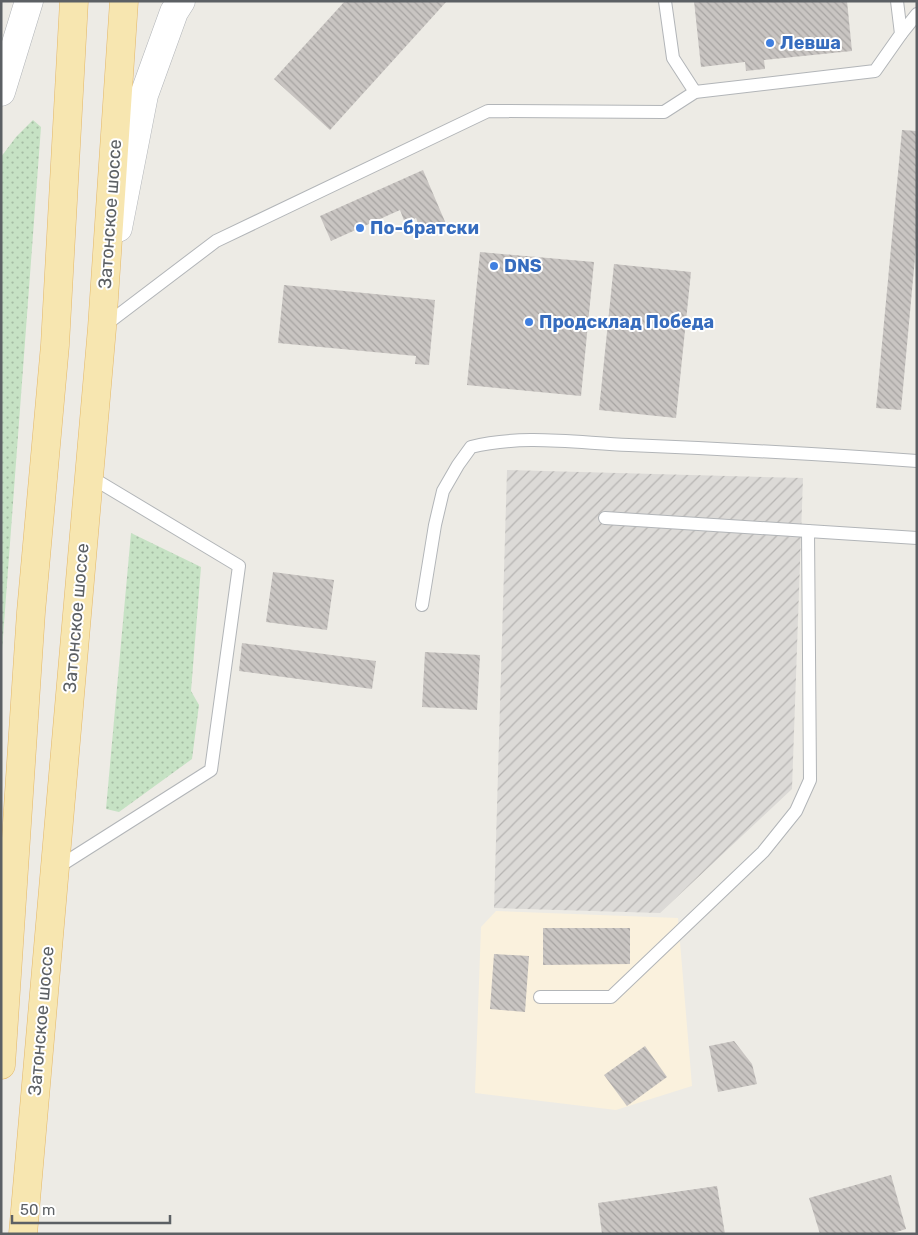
<svg xmlns="http://www.w3.org/2000/svg" width="918" height="1235" viewBox="0 0 918 1235" font-family="Rubik,sans-serif">
<style>
.commercial{fill:#faf1dd}
.industrial{fill:url(#industrial-furrows)}
.grass{fill:url(#grass-dots)}
.building{fill:url(#building-back-hatch)}
.lines{fill:none;stroke-linecap:round;stroke-linejoin:round}
.lane-casing{stroke:#b2b5b8;stroke-width:14}
.secondary-casing{stroke:#b1b4b8;stroke-width:29}
.primary-casing{stroke:#e3b768;stroke-width:29}
.lane{stroke:#fff;stroke-width:12}
.secondary{stroke:#fff;stroke-width:28}
.primary{stroke:#f7e6b0;stroke-width:28}
.shop-dot{fill:#3f7fe0;stroke:#fff;stroke-width:2}
.labels{text-anchor:middle;dominant-baseline:central;stroke-width:4;stroke-linejoin:round;paint-order:stroke}
.shop-label{font-size:18px;font-weight:bold;fill:#366cbe;stroke:#fff;text-anchor:start}
.street-label{font-size:18px;fill:#5c6064;stroke:#fff}
</style>
<defs>
<pattern id="industrial-furrows" width="10" height="10" patternUnits="userSpaceOnUse" patternTransform="scale(1.25)"><rect width="10" height="10" fill="#dcdad7"/><path d="M-1 1l2-2M0 10L10 0M9 11l2-2" fill="none" stroke="#b6b4b2"/></pattern>
<pattern id="grass-dots" width="8" height="8" patternUnits="userSpaceOnUse" patternTransform="scale(1.25)"><rect width="8" height="8" fill="#c6e2c4"/><path d="M2 2h.1M6 6h.1" fill="none" stroke="#a4bba3" stroke-width="1.8" stroke-linecap="round"/></pattern>
<pattern id="building-back-hatch" width="6" height="6" patternUnits="userSpaceOnUse" patternTransform="scale(1.25)"><rect width="6" height="6" fill="#c9c5c2"/><path d="M-1 5l2 2M0 0l6 6M5-1l2 2" fill="none" stroke="#a6a3a1"/></pattern>
</defs>
<rect width="100%" height="100%" fill="#edebe5"/>
<path class="commercial" d="M496 911 678 918 692 1086 616 1110 475 1093 481 927Z"/>
<path class="industrial" d="M507 470 803 478 792 789 660 913 494 908Z"/>
<g class="grass">
<path d="M33 120 41 127 1 664V157L16 137Z"/>
<path d="M131 533 201 567 191 691 199 705 192 759 119 812 106 809Z"/>
</g>
<g class="building">
<path d="M345 1H447L330 130 274 79Z"/>
<path d="M694 1H847L852 51 764 60 765 69 746 71 745 62 701 67Z"/>
<path d="M902 130 917 131V236L901 410 876 408Z"/>
<path d="M423 170 446 224 423 235 416 218 405 223 400 210 331 241 320 216Z"/>
<path d="M480 252 594 262 581 396 467 385Z"/>
<path d="M614 264 691 272 676 418 599 410Z"/>
<path d="M284 285 435 300 429 365 415 364 416 356 278 343Z"/>
<path d="M273 572 334 580 327 630 266 622Z"/>
<path d="M242 643 376 661 372 689 239 671Z"/>
<path d="M425 652 480 655 477 710 422 707Z"/>
<path d="M543 928H630V964L543 965Z"/>
<path d="M494 954 529 956 525 1012 490 1009Z"/>
<path d="M734 1041 752 1064 757 1084 718 1092 709 1046Z"/>
<path d="M645 1046 667 1077 627 1106 604 1075Z"/>
<path d="M891 1175 906 1229 890 1234H820L809 1198Z"/>
<path d="M717 1186 725 1234H602L598 1203Z"/>
</g>
<g class="lines">
<g class="lane-casing">
<g id="lane">
<path d="M665 1 673 58 695 92"/>
<path d="M901 34 917 14"/>
<path d="M104 326 216 241 488 111 664 112 695 92 875 71 901 34 897 1"/>
<path d="M605 518 808 531"/>
<path d="M422 605 435 525 443 491 458 465 471 447C523 434 577 443 629 445 725 449 821 454 917 461"/>
<path d="M55 869 211 770 239 566 89 476"/>
<path d="M540 997H611L763 852 796 811 810 780 808 531 917 538"/>
</g>
</g>
<g class="secondary-casing">
<g id="secondary">
<path d="M1 92 29 1"/>
<path d="M118 228 144 95 174 12 181 1"/>
</g>
</g>
<g class="primary-casing">
<g id="primary">
<path d="M1 1065 31 612 55 345 74 1"/>
<path d="M23 1234 102 328 124 1"/>
</g>
</g>
<use href="#lane" class="lane"/>
<use href="#secondary" class="secondary"/>
<use href="#primary" class="primary"/>
</g>
<g class="shop-dot">
<circle cx="770" cy="43" r="5"/>
<circle cx="360" cy="228" r="5"/>
<circle cx="494" cy="266" r="5"/>
<circle cx="529" cy="322" r="5"/>
</g>
<g class="labels">
<g class="shop-label">
<text x="780" y="43">Левша</text>
<text x="370" y="228">По-братски</text>
<text x="504" y="266">DNS</text>
<text x="539" y="322">Продсклад Победа</text>
</g>
<g class="street-label">
<text transform="translate(110 214) rotate(-86)">Затонское шоссе</text>
<text transform="translate(76 618) rotate(-85)">Затонское шоссе</text>
<text transform="translate(41 1021) rotate(-85)">Затонское шоссе</text>
</g>
</g>
<rect width="918" height="1235" fill="none" stroke="#5c6064" stroke-width="5"/>
<path d="M12 1215v8h158v-8" fill="none" stroke="#5c6064" stroke-width="2.5"/>
<text x="20" y="1215" font-size="15" fill="#5c6064" stroke="#ffffff" stroke-width="4" paint-order="stroke">50 m</text>
</svg>
